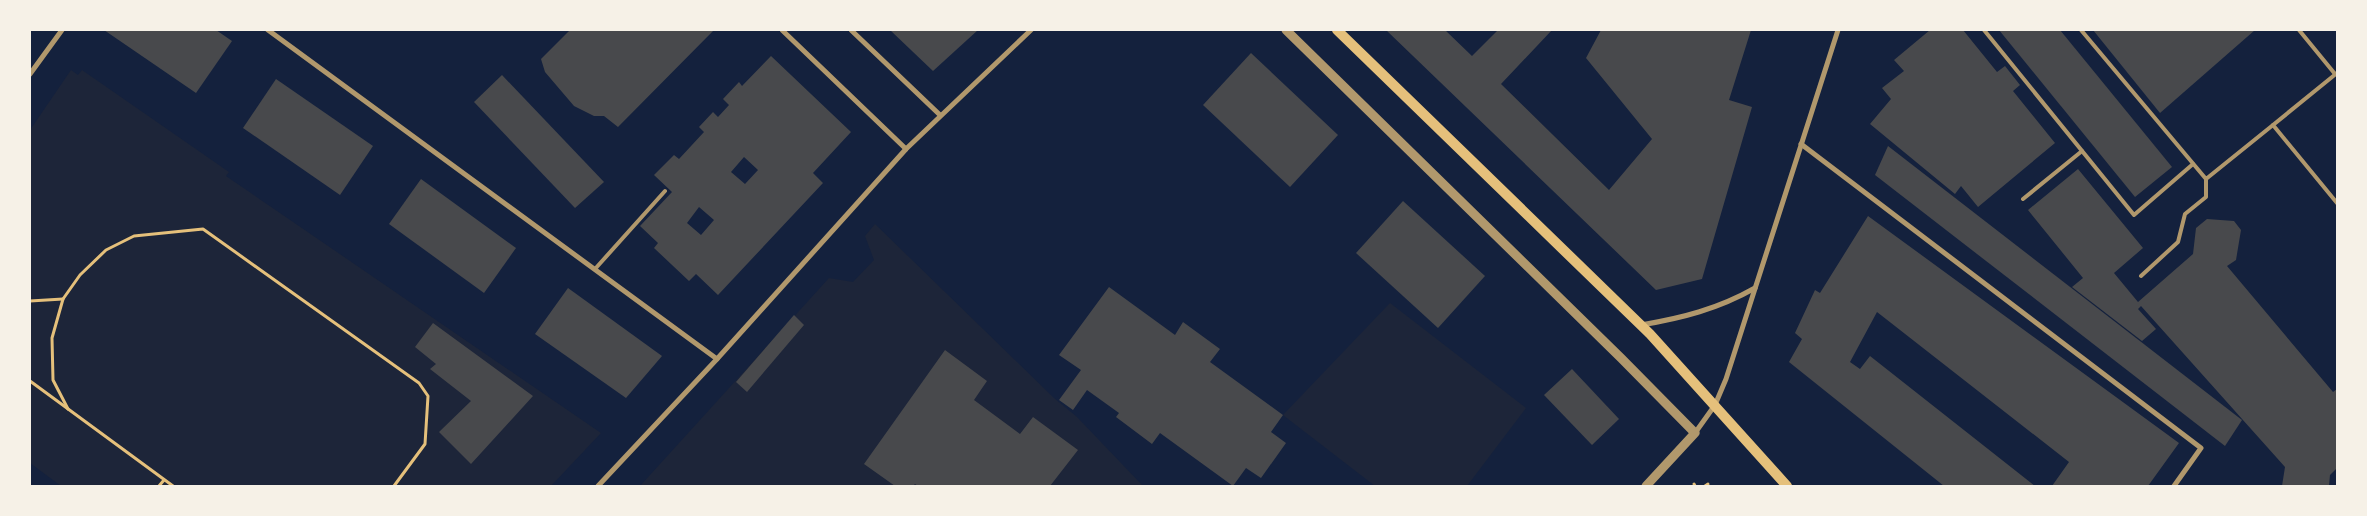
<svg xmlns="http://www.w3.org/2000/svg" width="2367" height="516" viewBox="0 0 2367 516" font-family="'Golos Text',sans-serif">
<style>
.green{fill:#1d2539}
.building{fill:#48494c;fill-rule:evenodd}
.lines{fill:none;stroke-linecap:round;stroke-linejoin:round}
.path{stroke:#e5c07b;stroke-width:3}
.service{stroke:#b1986c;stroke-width:4}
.minor{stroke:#b1986c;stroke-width:5}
.tertiary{stroke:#b1986c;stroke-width:9}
.secondary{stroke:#e5c07b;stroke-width:10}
</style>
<rect width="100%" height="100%" fill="#14213d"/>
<g class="green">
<path d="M71 70 78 75 82 70 229 172 226 176 601 433 551 486H61L30 463V130Z"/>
<path d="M875 224 1054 398 1077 417 1143 486H640L829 278 853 282 874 260 865 236Z"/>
<path d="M1390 303 1526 408 1467 486H1375L1283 415Z"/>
</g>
<g class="building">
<path d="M104 30H216L232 41 196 93Z"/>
<path d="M570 30H714L618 127 604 116H594L574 106 545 72 541 59Z"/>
<path d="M890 30H978L933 71Z"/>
<path d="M1386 30H1445L1472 56 1498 30H1552L1501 84 1609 190 1652 139 1586 58 1601 30H1751L1729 100 1752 107 1702 279 1656 290Z"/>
<path d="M1930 30H1963L1997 72 2005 66 2020 85 2013 91 2055 143 1978 207 1961 186 1955 194 1870 124 1891 99 1882 88 1904 71 1894 60Z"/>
<path d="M1999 30H2060L2172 167 2135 197Z"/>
<path d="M2093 30H2255L2160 113Z"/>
<path d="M1251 53 1338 135 1290 187 1203 105Z"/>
<path d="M771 56 851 132 813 173 823 183 718 295 696 274 689 281 654 248 658 243 640 226 672 192 654 175 674 155 679 159 704 132 699 127 713 112 718 117 729 105 723 99 739 82 742 86ZM744 157 758 170 745 184 731 172ZM699 207 714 220 701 235 687 223Z"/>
<path d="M502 75 604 182 575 208 474 102Z"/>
<path d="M276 79 373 146 340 195 243 128Z"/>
<path d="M1888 146 2242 420 2225 446 1875 175Z"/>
<path d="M2078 169 2143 248 2114 273 2138 302 2193 254 2196 228 2207 219 2234 221 2241 230 2236 260 2227 266 2333 392 2337 389V468L2330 475 2329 486H2282L2285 467 2141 306 2138 309 2156 329 2142 341 2072 287 2083 278 2028 210Z"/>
<path d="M421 179 516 248 484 293 389 224Z"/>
<path d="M1403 201 1485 276 1438 328 1356 253Z"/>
<path d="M1868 216 2179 443 2148 486H2052L2069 462 1877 312 1850 362 1860 369 1870 356 2035 486H1944L1789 362 1802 339 1795 333 1815 290 1820 293Z"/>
<path d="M1109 287 1175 335 1183 322 1220 349 1210 362 1283 415 1271 432 1286 443 1261 478 1246 468 1233 486 1160 433 1152 444 1116 417 1119 413 1087 390 1073 410 1059 400 1081 370 1059 355Z"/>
<path d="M568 288 662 356 626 398 535 334Z"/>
<path d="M794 315 804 325 747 392 736 382Z"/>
<path d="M433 323 533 396 471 464 439 432 471 401 430 369 436 364 415 347Z"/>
<path d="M945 350 987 381 974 400 1020 434 1033 417 1078 450 1050 486H918L915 484 913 486H895L864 464Z"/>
<path d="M1572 369 1619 419 1592 445 1544 395Z"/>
</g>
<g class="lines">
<g class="path">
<path d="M30 301 63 299"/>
<path d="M30 381 173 486"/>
<path d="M68 409 53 380 52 338 63 299 80 275 106 250 134 236 203 229 419 383 428 396 425 444 394 486"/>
<path d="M1694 484 1695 486"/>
<path d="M159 486 164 480"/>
<path d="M1705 486 1708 484"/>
</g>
<g class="service">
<path d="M1984 30 2134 215 2193 164"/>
<path d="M2081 30 2206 179 2273 125"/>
<path d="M2299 30 2335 74"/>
<path d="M2337 73 2273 125 2337 203"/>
<path d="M2023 199 2082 151"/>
<path d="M595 269 665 191"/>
<path d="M2141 276 2178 242 2185 214 2206 197V179"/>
</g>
<g class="minor">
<path d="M268 30 717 359"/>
<path d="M782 30 906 149"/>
<path d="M851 30 940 115"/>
<path d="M30 74 62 30"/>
<path d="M1801 144 2201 448 2174 486"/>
<path d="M1641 325C1682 318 1718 309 1755 288"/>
<path d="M1695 433 1715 405 1726 379 1838 30"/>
<path d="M598 486 717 359 906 149 1031 30"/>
</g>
<path class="tertiary" d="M1286 30 1621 358 1695 433 1646 486"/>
<path class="secondary" d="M1337 30 1650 334 1787 486"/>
</g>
<rect width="2367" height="516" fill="none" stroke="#f6f1e7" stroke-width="62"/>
</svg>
